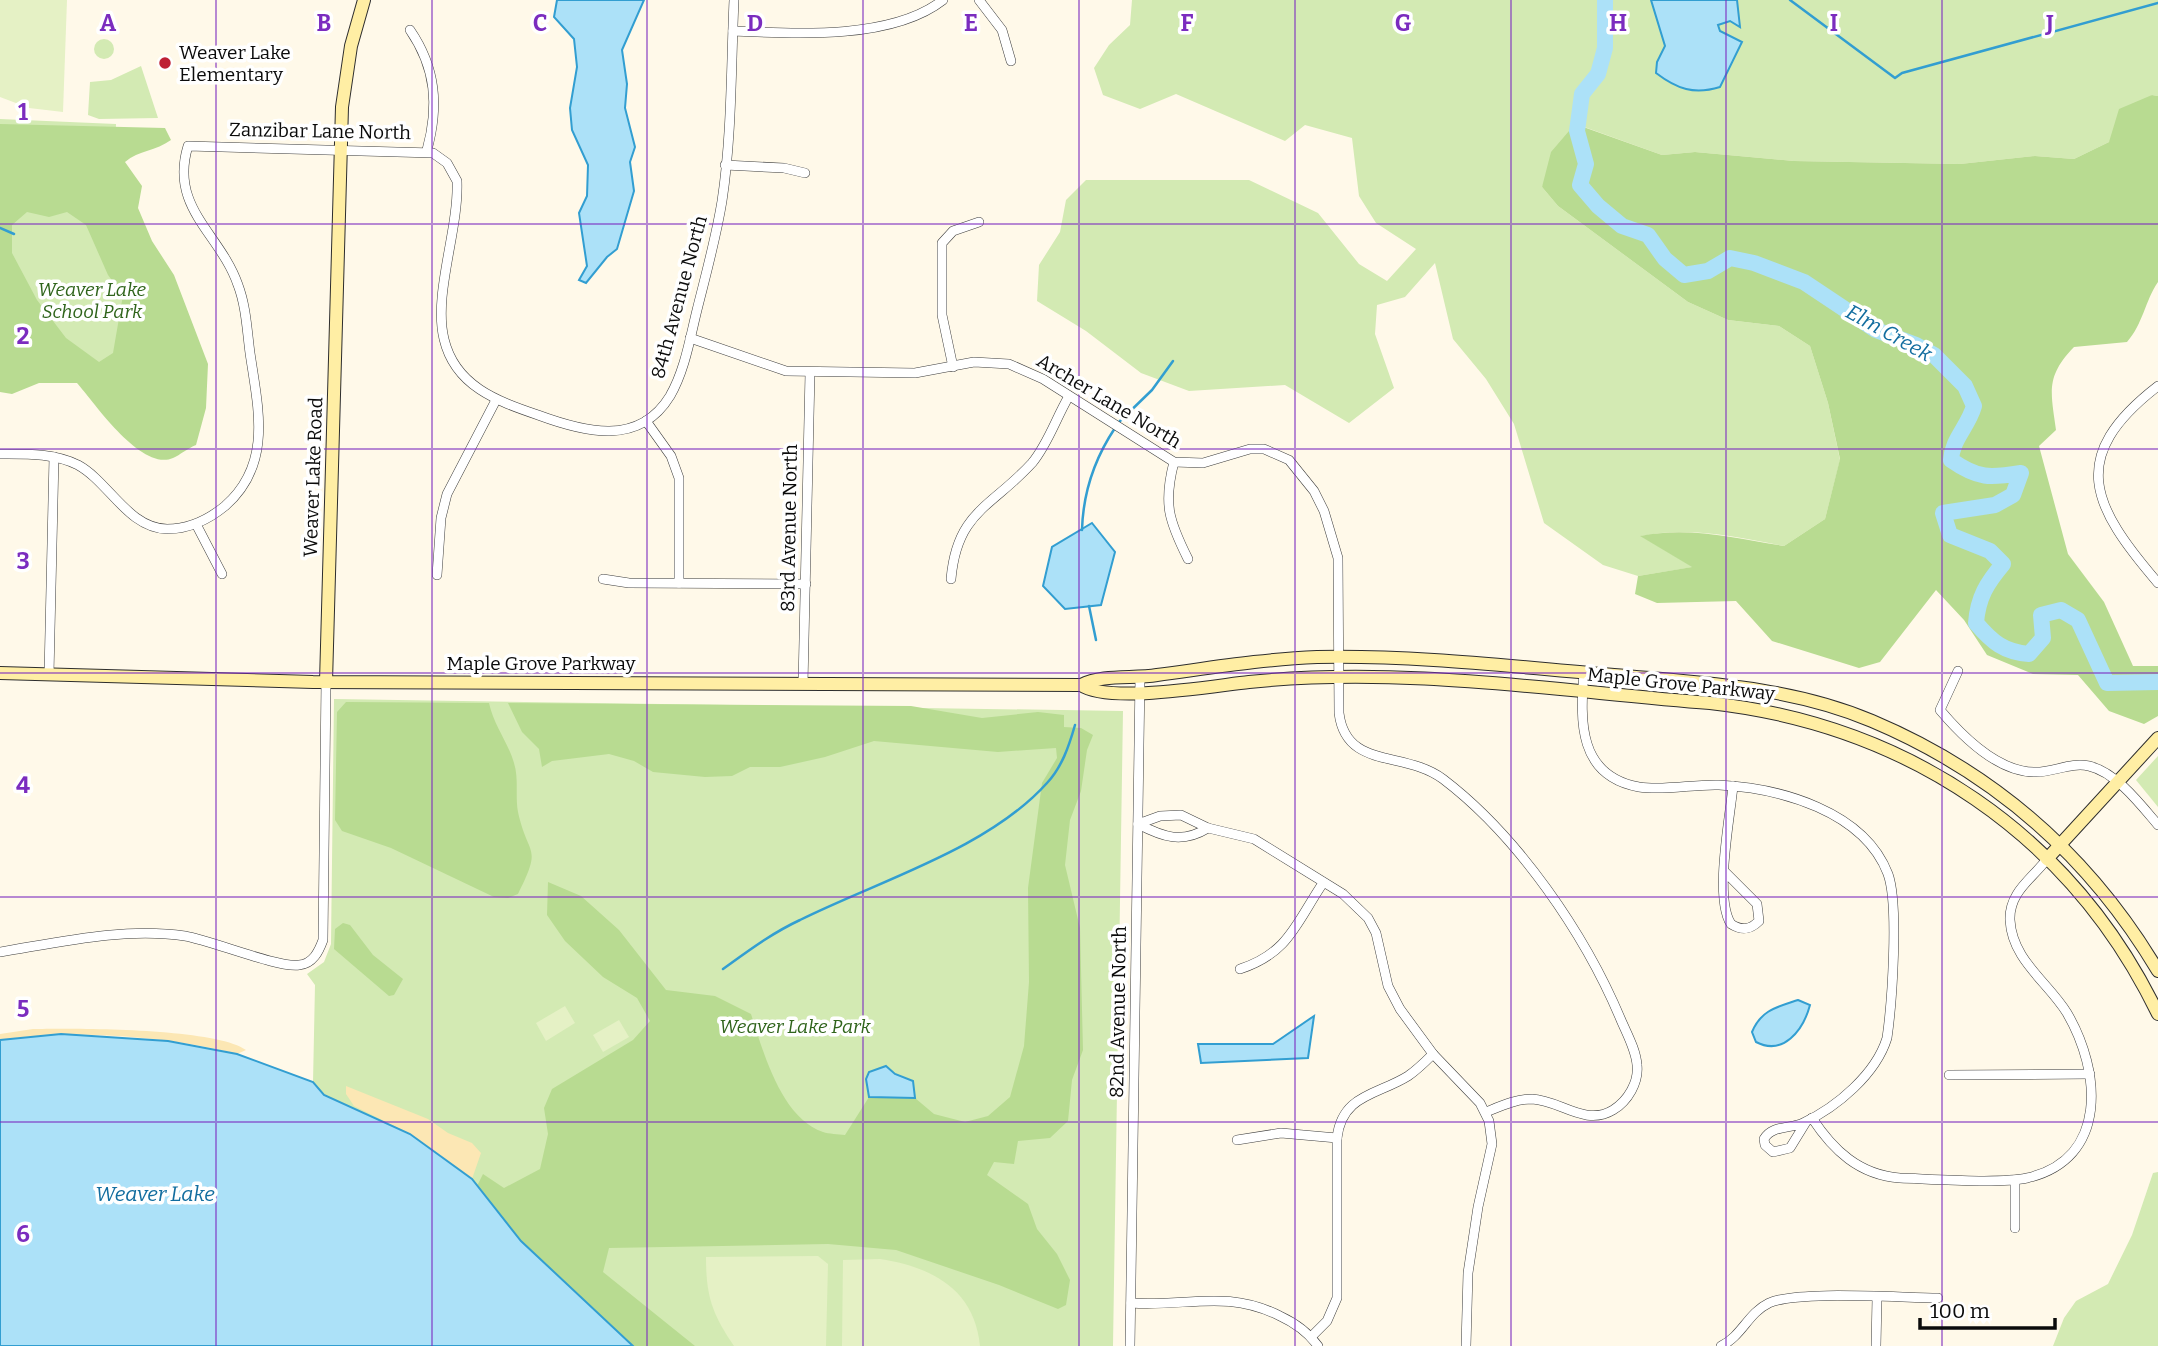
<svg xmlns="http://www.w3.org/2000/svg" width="2158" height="1346" viewBox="0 0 2158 1346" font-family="Bitter,serif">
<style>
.green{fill:#d3eab3}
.forest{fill:#b8db91;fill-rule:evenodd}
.sand{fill:#fce7b4}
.pitch{fill:#e5f1c5}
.water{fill:#ace1f8;stroke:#329ed1;stroke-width:2}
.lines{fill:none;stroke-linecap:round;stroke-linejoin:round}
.stream{stroke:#329ed1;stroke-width:2.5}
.river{stroke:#ace1f8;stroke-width:16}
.street-casing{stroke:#3e3e3e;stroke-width:10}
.secondary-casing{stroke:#2d2d2d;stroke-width:14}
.street{stroke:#fff;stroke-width:9}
.secondary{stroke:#ffeea4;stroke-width:12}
.grid{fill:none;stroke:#7b2cbf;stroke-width:2;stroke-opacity:0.55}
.poi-dot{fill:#be2034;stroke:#fff;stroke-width:2.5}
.labels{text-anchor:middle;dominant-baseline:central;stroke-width:7;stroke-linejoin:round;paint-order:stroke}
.poi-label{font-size:19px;fill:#0b0b0b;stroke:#fff;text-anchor:start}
.street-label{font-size:19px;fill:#0b0b0b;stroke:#fff}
.park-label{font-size:19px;font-style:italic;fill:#2f641b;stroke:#fff}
.water-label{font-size:21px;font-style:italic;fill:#126d9f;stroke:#fff}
.grid-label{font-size:23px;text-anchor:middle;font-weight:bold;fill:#7b2cbf;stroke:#fff;stroke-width:7;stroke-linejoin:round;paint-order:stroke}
</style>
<rect width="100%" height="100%" fill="#fff9e9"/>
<g class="green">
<path d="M1132 0H2158V96L2152 95 2109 142 2074 159 2035 156 1960 164 1794 161 1695 152 1662 155 1576 124 1542 187 1558 206 1688 302 1728 320 1779 326 1810 346 1828 403 1840 460 1825 519 1784 546C1736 537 1690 526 1641 536L1693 567 1638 576 1603 565 1544 523 1514 424 1486 379 1453 339 1435 263 1405 297 1377 305 1375 334 1394 388 1349 423 1285 385 1189 391 1141 373 1086 331 1037 301 1039 265 1060 232 1066 200 1086 180H1249L1318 213 1359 264 1387 281 1416 249 1376 223 1359 196 1352 138 1305 125 1285 141 1176 94 1140 109 1103 95 1094 68 1109 45 1130 25Z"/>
<circle cx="104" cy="49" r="10"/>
<path d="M141 66 158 118 99 119 88 115 90 82 111 80Z"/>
<path d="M0 119 116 124 114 180 171 375 18 374 0 291Z"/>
<path d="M334 699 1123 711 1113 1346H633L521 1241 495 1208 410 1134 324 1095 313 1083 315 985 307 974 324 962 331 944Z"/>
<path d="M2158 756V807L2136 780Z"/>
<path d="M2158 1172V1346H2053L2064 1318 2076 1301 2108 1284 2132 1235 2153 1173Z"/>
</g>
<g class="forest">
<path d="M2152 95 2158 96V282C2145 301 2143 324 2127 342L2074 347C2045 377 2051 392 2056 430L2039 446 2068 554 2104 602 2133 666H2158V716L2144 724 2109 711 2078 675 2033 674 1987 655 1964 620 1936 590 1880 662 1859 668 1772 641 1736 601 1657 603 1635 594 1638 576 1692 567 1640 536C1689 526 1735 538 1784 546L1825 519 1840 459 1828 403 1810 346 1779 326 1728 320 1688 302 1558 206 1542 187 1551 152 1575 124 1662 155 1695 152 1794 161 1960 164 2035 156 2074 159 2109 142 2119 109Z"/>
<path d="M0 124 165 128 171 140C156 151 139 150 125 162L142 186 138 208 152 241 174 275 208 364 206 408 196 445C188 448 180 455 173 458 141 472 94 402 77 383H39L12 394 0 392ZM27 212 49 217 67 212 86 225 108 275 123 295 113 353 99 362 66 338 37 300 12 253V225Z"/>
<path d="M346 702 489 703C494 726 508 742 514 763 519 779 515 796 518 812 528 858 543 844 518 894L508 898 494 897 391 848 342 831 335 820 337 712Z"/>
<path d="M508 703 911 706 982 718 1038 712 1064 715V727L1081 728 1093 735 1087 750 1081 791 1070 820 1065 865 1080 928 1083 1050 1072 1080 1068 1121 1050 1138 1018 1141 1014 1164 994 1162 987 1175 1028 1204 1037 1229 1057 1254 1070 1280 1066 1305 1058 1309 999 1285 896 1250 828 1244 609 1248 603 1272 695 1346H633L521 1241 477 1186 483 1174 504 1188 540 1169 548 1134 544 1108 552 1089 633 1040 650 1021 637 998 603 977 565 941 547 915 548 882 581 896 619 930 666 990 715 996 751 1014C763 1051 781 1118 823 1132 829 1134 838 1134 845 1135L869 1097 915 1098 934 1114 965 1122 988 1116 1010 1097 1024 1046 1029 982 1028 888 1042 783 1057 758 1056 748 998 752 874 741 825 757 780 767H750L732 776 705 777 653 772 634 761 609 754 552 761 542 767 539 749 522 732Z"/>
<path d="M343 923 350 925 373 955 403 979 394 995 389 996 334 949 335 929Z"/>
</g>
<g class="sand">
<path d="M33 1029C75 1028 216 1028 246 1050L237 1054C170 1036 69 1029 0 1040V1034Z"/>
<path d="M346 1086 428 1119 448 1133 472 1143 481 1153 472 1179 410 1134 354 1106 346 1094Z"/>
</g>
<g class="pitch">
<path d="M0 0H67L63 112 29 108 0 97Z"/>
<path d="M565 1006 575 1023 546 1041 536 1023Z"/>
<path d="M619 1020 629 1037 603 1052 593 1035Z"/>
<path d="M818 1256 828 1264 826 1346H734C712 1314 706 1296 706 1257Z"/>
<path d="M880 1259C931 1267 974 1288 980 1346H842L843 1260Z"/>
</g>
<g class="water">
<path d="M557 0H644L622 50 627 84 625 108 635 147 630 162 634 191 617 249 607 257 586 283 579 280 587 266 579 213 587 196 588 165 572 130 570 108 577 67 574 39 554 17Z"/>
<path d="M1651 0H1737L1740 27 1730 21 1718 25 1720 31 1742 42 1720 87C1694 95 1677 89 1656 73L1657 62 1665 46Z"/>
<path d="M1092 523 1115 552 1101 605 1065 609 1043 586 1052 547Z"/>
<path d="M1798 1000 1810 1005C1803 1031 1783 1056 1756 1042L1752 1032C1761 1010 1777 1007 1798 1000Z"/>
<path d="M1314 1016 1308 1058 1201 1063 1198 1044H1273Z"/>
<path d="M61 1034 168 1041 237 1054 313 1082 324 1095 410 1134 472 1179 521 1241 633 1346H0V1040Z"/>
<path d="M886 1066 895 1074 913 1081 915 1098 869 1097 866 1079 869 1072Z"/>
</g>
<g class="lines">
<g class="stream">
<path d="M1790 0 1895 78 1902 73 2158 3"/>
<path d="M0 228 14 234"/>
<path d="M1119 422 1152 390 1173 361"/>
<path d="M1082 530C1083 494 1095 458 1115 428"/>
<path d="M1089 606 1096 640"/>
<path d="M723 969C748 951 772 933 800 920 878 881 988 849 1047 783 1062 767 1069 746 1075 725"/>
</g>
<path class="river" d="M1605 0V48L1598 74 1582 94 1577 131 1586 164 1580 185 1598 206 1622 226 1648 235 1665 259 1684 275 1708 271 1730 258 1754 263 1804 282 1876 330 1916 345 1934 355 1965 386 1974 406C1968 427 1952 439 1951 460 1978 479 1990 478 2021 473L2013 495 1995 505 1943 513 1950 535 1990 551 2003 564C1987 583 1978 597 1976 623 1992 642 2004 652 2029 654L2043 638 2041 615 2061 610 2078 620 2107 683 2158 682"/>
<g class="street-casing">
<g id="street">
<path d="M979 0 1002 30 1011 61"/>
<path d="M410 30C436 68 439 106 427 150"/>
<path d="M733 31C794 34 892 40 943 0"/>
<path d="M725 165 784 168 805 173"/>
<path d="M690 338 786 371 915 373 974 362 1009 364 1043 379 1174 462 1203 463 1250 449H1264L1289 460 1314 491 1324 511 1338 558 1339 713C1346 770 1404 750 1443 779 1518 836 1585 934 1621 1020 1627 1034 1636 1050 1637 1065 1639 1082 1628 1101 1613 1110 1585 1127 1560 1100 1532 1099 1516 1099 1501 1106 1486 1112"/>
<path d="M953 367 942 315V243L953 231 979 222"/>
<path d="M2158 386C2066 457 2092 506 2158 583"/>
<path d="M646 421 671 456 679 478V583"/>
<path d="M0 454C26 454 54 453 78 465 109 482 128 528 167 529 189 529 208 520 225 506 273 464 258 408 250 353 247 330 246 306 238 285 220 233 169 208 188 146L433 153 447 163 457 181C459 230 433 294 444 339 455 386 497 401 538 415 584 432 639 447 670 396 685 370 690 338 697 310 706 274 716 238 722 201 732 135 731 66 734 0"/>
<path d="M1174 462C1163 504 1169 521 1188 559"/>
<path d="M196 524 222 574"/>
<path d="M437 575 441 518 447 494 496 400"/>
<path d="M603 579 629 583 806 584"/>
<path d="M951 579C957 511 992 507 1032 463 1048 444 1056 418 1069 396"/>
<path d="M1958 671 1940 710C1962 736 1999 773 2036 772 2054 772 2071 762 2089 766 2116 772 2141 805 2158 825"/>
<path d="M1584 673C1580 721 1578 776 1639 787 1665 791 1693 784 1719 785 1780 788 1864 811 1888 874 1899 905 1892 1003 1887 1038 1876 1074 1837 1107 1803 1123 1790 1129 1772 1125 1764 1139L1765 1145 1773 1152 1790 1148 1806 1122"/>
<path d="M49 674 54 457"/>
<path d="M803 684 810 373"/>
<path d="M1138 824 1160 816 1181 815 1208 828 1254 839 1343 894 1368 918 1376 933 1388 986 1400 1009 1433 1054 1480 1103 1489 1121 1492 1144 1478 1207 1468 1273 1466 1346"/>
<path d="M1138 824C1163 837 1182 844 1208 828"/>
<path d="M1725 872 1757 904 1759 921C1750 930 1742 931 1731 924 1714 898 1730 818 1733 786"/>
<path d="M0 952C61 942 124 927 185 936 213 941 278 968 299 965 313 964 319 951 323 940L326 682"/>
<path d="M1240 969C1289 953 1296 923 1323 883"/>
<path d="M1949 1075 2090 1074"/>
<path d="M1812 1118C1833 1150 1859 1175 1900 1178 1931 1179 1999 1184 2027 1178 2109 1159 2101 1071 2067 1013 2048 982 2012 960 2010 920 2009 892 2032 879 2047 859"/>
<path d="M1237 1140 1281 1133 1337 1138"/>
<path d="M2015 1180V1228"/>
<path d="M1131 1303C1187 1307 1226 1289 1280 1316 1295 1323 1308 1332 1318 1346"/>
<path d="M1311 1337 1327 1321 1337 1298V1138C1342 1094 1378 1095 1408 1076 1417 1070 1425 1062 1433 1054"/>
<path d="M1130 1346 1140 678"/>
<path d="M1721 1346C1742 1336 1748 1313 1769 1303 1798 1290 1901 1298 1938 1298"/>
<path d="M1876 1346 1877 1298"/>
</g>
</g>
<g class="secondary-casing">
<g id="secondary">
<path d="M0 673 313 682 1081 685C1103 674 1133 679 1157 675 1210 668 1264 659 1317 657 1416 655 1516 667 1614 675 1701 683 1790 686 1872 721 1995 773 2089 855 2158 971"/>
<path d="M326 682 342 107 351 46 364 0"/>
<path d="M1081 685C1109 704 1212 686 1249 682 1402 666 1557 691 1710 703 1907 725 2071 834 2158 1014"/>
<path d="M2047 859 2158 738"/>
</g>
</g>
<use href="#street" class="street"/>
<use href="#secondary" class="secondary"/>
</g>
<path class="grid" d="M216 0V1346M432 0V1346M647 0V1346M863 0V1346M1079 0V1346M1295 0V1346M1511 0V1346M1726 0V1346M1942 0V1346M0 224H2158M0 449H2158M0 673H2158M0 897H2158M0 1122H2158"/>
<circle class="poi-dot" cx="165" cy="63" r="7"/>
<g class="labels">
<g class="poi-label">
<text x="179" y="52">Weaver Lake<tspan x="179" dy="22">Elementary</tspan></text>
</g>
<g class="street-label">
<text transform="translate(320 131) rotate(1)">Zanzibar Lane North</text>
<text transform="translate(679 297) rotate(-75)">84th Avenue North</text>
<text transform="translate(1109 401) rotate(31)">Archer Lane North</text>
<text transform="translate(313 477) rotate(-88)">Weaver Lake Road</text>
<text transform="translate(789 528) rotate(-89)">83rd Avenue North</text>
<text x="541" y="663">Maple Grove Parkway</text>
<text transform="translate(1681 684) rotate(6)">Maple Grove Parkway</text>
<text transform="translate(1118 1012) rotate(-89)">82nd Avenue North</text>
</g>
<g class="park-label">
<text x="92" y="289">Weaver Lake<tspan x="92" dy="22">School Park</tspan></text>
<text x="795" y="1026">Weaver Lake Park</text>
</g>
<g class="water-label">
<text transform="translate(1889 333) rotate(29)">Elm Creek</text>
<text x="155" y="1194">Weaver Lake</text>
</g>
</g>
<g class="grid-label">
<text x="108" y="31">A</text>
<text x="324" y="31">B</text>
<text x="540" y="31">C</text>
<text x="755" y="31">D</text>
<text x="971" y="31">E</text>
<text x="1187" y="31">F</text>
<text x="1403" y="31">G</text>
<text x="1618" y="31">H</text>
<text x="1834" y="31">I</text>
<text x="2050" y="31">J</text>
<text x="23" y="120">1</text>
<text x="23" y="344">2</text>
<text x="23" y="569">3</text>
<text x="23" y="793">4</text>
<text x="23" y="1017">5</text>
<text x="23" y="1242">6</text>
</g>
<path d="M1920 1318v10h135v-10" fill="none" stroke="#0b0b0b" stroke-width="3.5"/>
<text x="1930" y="1318" font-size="21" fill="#0b0b0b" stroke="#ffffff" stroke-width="5" paint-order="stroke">100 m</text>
</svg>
